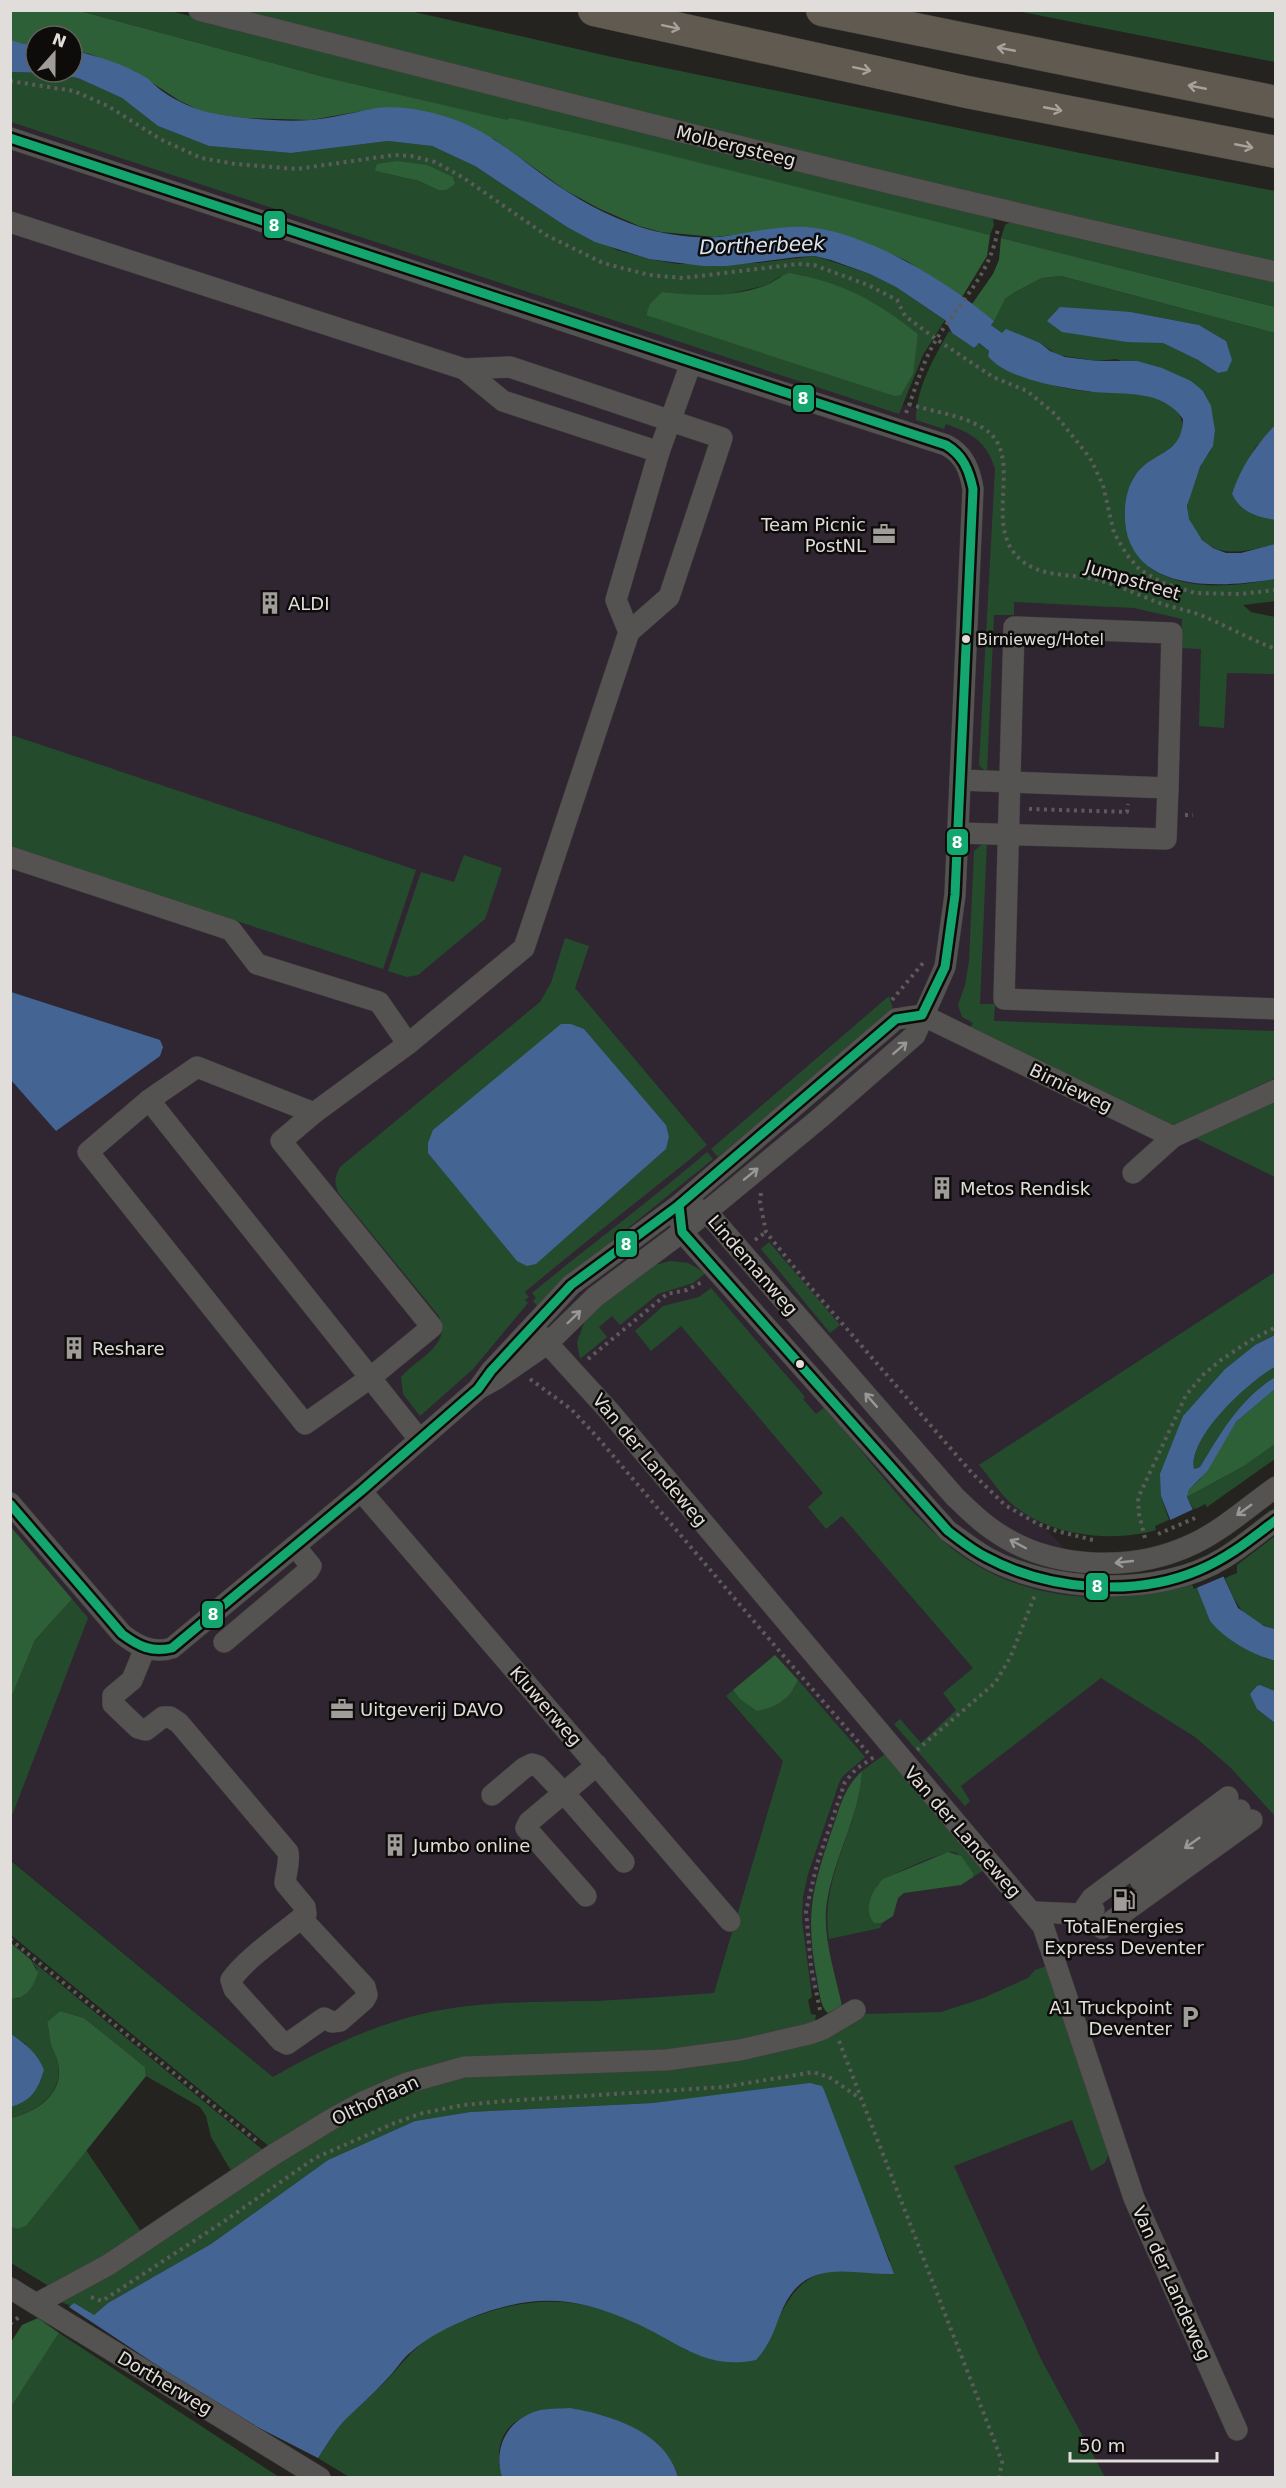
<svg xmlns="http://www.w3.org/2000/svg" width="1286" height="2488" viewBox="0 0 1286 2488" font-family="'DejaVu Sans',sans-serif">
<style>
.industrial{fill:#2f2632}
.green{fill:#244c2c;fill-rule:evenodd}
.forest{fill:#2e6037}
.water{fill:#446594}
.pier{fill:#252320}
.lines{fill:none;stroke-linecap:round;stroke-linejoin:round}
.minor-casing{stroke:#403e3c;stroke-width:22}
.highway-casing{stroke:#403e3c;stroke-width:33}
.path{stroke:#5c5b59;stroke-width:4;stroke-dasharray:3 4.5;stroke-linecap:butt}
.minor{stroke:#555351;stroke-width:21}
.highway{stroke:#605a50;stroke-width:32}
.bus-1-casing{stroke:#0e0c0a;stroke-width:14}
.bus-1{stroke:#13a66f;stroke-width:9}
.oneway{stroke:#a6a29c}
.oneway2{stroke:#9a9896}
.bus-dot{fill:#e0ddda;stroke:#0e0c0a;stroke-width:2}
.labels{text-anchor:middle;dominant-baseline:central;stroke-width:5;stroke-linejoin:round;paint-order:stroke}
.bus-label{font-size:16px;fill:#e0ddda;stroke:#0e0c0a;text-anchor:start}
.street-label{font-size:18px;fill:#e0ddda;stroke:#0e0c0a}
.poi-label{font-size:18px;fill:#e0ddda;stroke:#0e0c0a;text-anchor:start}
.water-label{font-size:20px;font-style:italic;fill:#dae5f5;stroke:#0e0c0a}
.line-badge{stroke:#0e0c0a;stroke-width:2}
.badge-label{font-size:16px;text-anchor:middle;font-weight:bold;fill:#fff}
</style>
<rect width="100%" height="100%" fill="#252320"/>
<path class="industrial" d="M11 112 968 426 1275 631V1289L988 1469 1140 1627 1215 1743 1275 1805V2477H1105L1041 2359 883 2037 825 1989 713 2000 328 2056 273 2077 11 1860V1809L85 1623 11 1544Z"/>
<g class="green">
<path d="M80 11H170L992 215 994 225 990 235 324 77Z"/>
<path d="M235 11H410L612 57 1080 153 1275 191V265L1107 227Z"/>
<path d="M1017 11H1275V62Z"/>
<path d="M11 72 46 73 78 78 122 98 158 126 209 146 291 153 388 141 432 146 475 166 567 227 617 250 649 259 678 264 758 263 815 256 870 274 896 287 945 320 923 355 899 414 11 122ZM375 171 442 172 455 180 438 190 419 181ZM799 275C852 289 875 300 918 334L915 354 894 396 646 314 662 292 692 297 725 295 767 285 779 277Z"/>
<path d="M1012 221 1275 280V307L1001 238 1005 225Z"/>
<path d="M1061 276 1275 333V425L1255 448 1232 494C1240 512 1257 517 1275 520V544C1245 552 1213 561 1194 529 1189 521 1186 512 1188 503 1191 491 1195 479 1200 468 1203 460 1211 453 1213 444 1217 425 1212 408 1203 391L1116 359 1097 361 1058 355 1040 343 1003 334 991 325 1005 299 1015 292 1042 278ZM1131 312 1199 325 1226 341 1218 373 1198 360 1163 343Z"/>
<path d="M949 331 974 348 978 343 989 351 988 356C1007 365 1026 377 1046 383 1061 388 1080 391 1095 392 1121 394 1159 390 1177 412 1185 421 1184 435 1176 445 1167 455 1151 458 1142 468 1114 498 1121 549 1155 571 1190 592 1238 586 1275 579V601L1243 605 1251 612 1275 617V674L1227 673 1224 728 1199 726 1201 649 1181 648 1182 619 1134 608 1014 602V615H994L987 773 979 765 995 469C987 442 972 433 946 424L944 429 916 420C916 388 934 358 949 331Z"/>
<path d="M11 735 416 870 383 969 11 847Z"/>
<path d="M987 840 980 1004H995L994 1021 1275 1031V1078L1171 1127 970 1028 973 1023 962 1017 958 1005 965 985 969 961 974 851Z"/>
<path d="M464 855 502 868 485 919 418 975 407 977 388 971 421 872 454 882Z"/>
<path d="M565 938 589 946 575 988 707 1145C647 1195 585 1241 525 1292L529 1297 525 1300 528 1303 473 1369 420 1416 403 1394 401 1377C418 1357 452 1346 439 1316L340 1195C334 1185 334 1178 340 1167L540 1002 551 983ZM571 1024 584 1029 665 1124 669 1137 666 1149 537 1263 527 1266Z"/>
<path d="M889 996 893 1009 718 1157 711 1149Z"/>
<path d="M1275 1098V1177L1195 1138Z"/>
<path d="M707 1152 713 1159 612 1241 613 1243 538 1307 533 1301 536 1298 532 1293C590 1245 650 1201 707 1152Z"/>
<path d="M769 1242 840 1325 830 1333 761 1249Z"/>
<path d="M670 1261 688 1263 706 1273 693 1283 658 1294 620 1325 612 1316 599 1327 607 1337 580 1359 577 1342 586 1318 648 1267Z"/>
<path d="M1275 1272V1335L1255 1345 1225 1369 1183 1416 1161 1496 1169 1520 1155 1526 1156 1530C1112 1543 1048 1536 1012 1504 999 1493 990 1477 979 1465Z"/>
<path d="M711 1288 805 1397 803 1399 816 1414 825 1407C863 1451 898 1501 942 1540 1013 1603 1108 1608 1196 1584L1210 1621 1265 1658 1275 1661V1691L1260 1685 1257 1709 1275 1723V1816L1230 1767 1195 1737 1101 1678 961 1786 970 1801 965 1806 894 1724 900 1719 921 1743 956 1710 943 1693 973 1668 842 1516 826 1529 808 1507 823 1493 681 1326 651 1351 635 1331 663 1306 699 1297Z"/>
<path d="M1275 1367V1377C1239 1400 1222 1431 1200 1467L1194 1469C1188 1437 1249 1381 1275 1367Z"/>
<path d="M1275 1444V1459L1207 1507 1205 1504 1194 1510 1187 1497 1244 1466Z"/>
<path d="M1275 1536V1629C1243 1620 1237 1607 1225 1578L1237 1573V1565Z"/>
<path d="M72 1599 88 1618 11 1818V1698L35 1640Z"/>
<path d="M798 1680 865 1757 842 1777 839 1783 808 1874 803 1897 802 1921 812 1997 808 2000 811 2014 816 2015 814 2026 694 2052 495 2060 270 2147 11 1935 10 1860 273 2077C326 2047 381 2021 441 2010 492 2001 544 2002 596 2001 635 1999 674 1996 714 1993L783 1761 726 1696 733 1690 740 1699 794 1689Z"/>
<path d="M885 1754 984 1870 973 1877V1873L957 1853 953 1852C940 1852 886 1876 877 1885L874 1923H882L880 1928 829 1939C819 1876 859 1831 862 1771Z"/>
<path d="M31 1960 263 2150 233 2170 230 2169 211 2137 206 2116 200 2107 146 2076 145 2067 84 2018 60 2011 47 2022C49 2029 49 2038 51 2045 53 2051 57 2057 58 2063 64 2094 36 2112 11 2118V2107C31 2101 38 2090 44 2070L26 2044 11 2034V1999H18L37 1969Z"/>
<path d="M1047 1966 1109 2153 1105 2163 1091 2171 1072 2120 954 2166 1041 2359 1105 2477H678C659 2402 473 2373 502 2477H349L318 2458C326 2446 334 2432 344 2421 358 2407 373 2394 387 2380 404 2361 418 2343 440 2330 450 2324 463 2321 474 2317 554 2286 619 2305 688 2351L778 2320C800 2271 828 2263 879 2274L890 2261 816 2084 653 2103 470 2112 415 2121 328 2160 211 2244 108 2303 94 2315 61 2302 311 2136 448 2075 632 2065 865 2014 941 2012 981 1999 1028 1978 1035 1970Z"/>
<path d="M86 2150 144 2236 57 2291 11 2263V2227L18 2229 26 2226Z"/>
<path d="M59 2333 279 2477 11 2478V2407Z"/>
</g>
<g class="forest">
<path d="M10 11H80L324 77 507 120 510 118 624 144 990 235 987 256 962 297 907 261 864 242 836 233 808 227 715 237 661 232 639 226 598 208 565 190 494 139 373 109 311 120 246 118 215 114 199 110 180 101 134 71 90 54 72 50V36H36V45H23L11 40Z"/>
<path d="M397 161 427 165 453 177 455 184 446 190H438L419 181 375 171 377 164Z"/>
<path d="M1001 238 1275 307V333L1061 276 1042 278 1015 292 1005 299 994 321 972 304 993 274 999 260Z"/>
<path d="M789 273C844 283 875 300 918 334L913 374 901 395 894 396 646 315 650 304 662 292C697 296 730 298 764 286 773 283 780 276 789 273Z"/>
<path d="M1275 1389V1444L1244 1466 1187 1497 1189 1490 1200 1479 1236 1422Z"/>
<path d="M11 1527 72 1599 35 1640 11 1698Z"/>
<path d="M775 1655 798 1680C790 1699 777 1707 757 1711L740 1699 733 1690Z"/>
<path d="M862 1771C860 1814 836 1854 828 1896 820 1931 835 1972 842 2006L828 2013C820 2007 819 1989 817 1979 805 1914 812 1888 833 1827 841 1804 844 1788 862 1771Z"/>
<path d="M948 1852 961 1856 973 1873V1877L961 1885 904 1893 898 1898 893 1916 882 1923H874C863 1909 872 1890 883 1879Z"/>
<path d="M11 1943 31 1960 38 1973C33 1987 26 1999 11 1999Z"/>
<path d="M60 2011 84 2018 145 2067 146 2076 26 2226 18 2229 11 2227V2118C36 2112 65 2094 58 2063 57 2057 53 2051 51 2045 49 2037 49 2029 47 2022Z"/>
<path d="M38 2318 59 2333 11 2407V2342L22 2325Z"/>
</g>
<g class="water">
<path d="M11 40 23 44 36 45V72H72V50C97 56 124 64 147 78 152 82 156 87 162 91 177 102 198 111 217 114 247 119 281 122 312 120 332 118 351 113 371 109 395 104 426 110 450 118 487 130 516 155 547 178 575 198 607 216 640 227 663 234 694 239 719 237 748 233 779 225 808 227 869 233 948 282 994 321L991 325 1002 333 1006 329 1040 343 1050 351 1065 357 1097 361H1137L1162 368 1191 381 1203 391 1211 406 1215 430 1213 446 1200 467 1187 506 1189 519 1202 540 1213 548 1226 553H1241L1275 544V579C1227 587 1138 595 1126 529 1123 511 1125 491 1135 476 1152 450 1182 457 1183 419 1162 389 1125 395 1093 392 1064 388 1007 380 988 356L989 351 979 343 974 348 952 333 945 320 896 287 870 274 831 260 815 256 797 257 727 266H703L649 259 595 242 567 227 475 166 432 146 388 141 291 153 209 146 158 126 122 98 78 78 46 73 11 72Z"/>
<path d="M1060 307 1131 312 1199 325 1226 341 1232 360 1227 371 1218 373 1198 360 1163 343 1127 342 1062 332 1047 321Z"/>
<path d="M1275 425V520C1257 517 1240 512 1232 494 1240 468 1257 444 1275 425Z"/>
<path d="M11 992 160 1040 163 1047 160 1056 56 1131 11 1080Z"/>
<path d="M561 1024H571L584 1029 666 1125 669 1137 666 1149 536 1264 527 1266 517 1261 428 1153V1143L433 1130Z"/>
<path d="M1275 1335V1367C1249 1381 1188 1437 1194 1469L1200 1467C1222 1431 1239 1400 1275 1377V1389L1236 1422 1208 1470 1189 1490 1187 1497 1238 1608 1264 1626 1275 1629V1661C1250 1653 1228 1642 1210 1621L1161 1496 1160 1474 1183 1416 1225 1369 1255 1345Z"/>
<path d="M1260 1685 1275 1691V1723L1257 1709 1250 1694 1257 1686Z"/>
<path d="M11 2034C26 2044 37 2053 44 2070 38 2090 31 2101 11 2107Z"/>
<path d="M810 2083 822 2086 824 2090 894 2274C851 2275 807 2256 783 2308 774 2329 772 2342 756 2360 704 2371 678 2341 633 2322 573 2295 531 2294 470 2318 448 2327 429 2336 411 2352 402 2359 395 2371 387 2379 373 2394 358 2407 344 2421 334 2432 326 2446 318 2458L226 2411 69 2307 74 2303 94 2315 108 2303 211 2244 328 2160 415 2121 470 2112 653 2103Z"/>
<path d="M570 2408C611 2415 666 2432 678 2477H502C493 2448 507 2420 537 2411 547 2408 560 2409 570 2408Z"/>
</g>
<path class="pier" d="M1196 1508 1227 1575 1194 1589 1166 1522Z"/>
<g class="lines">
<g class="minor-casing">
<g id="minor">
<path d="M199 10C557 101 915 193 1276 272"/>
<path d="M10 138 691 363 946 445C964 454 970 470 973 489L955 895 945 967 915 1035 820 1118 682 1232 595 1297 548 1343 496 1379 478 1389"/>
<path d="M10 222 464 369 510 367 722 438 669 597 629 632 524 948 408 1044 314 1113 197 1067 149 1100 419 1439"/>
<path d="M464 369 503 401 659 452 616 600 629 632"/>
<path d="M659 452 691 363"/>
<path d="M1168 788 1172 633 1014 627 1004 999 1276 1009"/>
<path d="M958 833 1166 839 1168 788 960 780"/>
<path d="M10 857 231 930 257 964 379 1002 408 1044"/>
<path d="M149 1100 88 1152 305 1424 370 1378 432 1327 281 1141 314 1113"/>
<path d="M1173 1137 1276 1090"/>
<path d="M693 1208 706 1211 955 1497C967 1508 979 1521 993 1530 1049 1570 1132 1573 1193 1544 1223 1530 1249 1506 1276 1487"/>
<path d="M680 1219 682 1232 948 1531C960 1539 972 1549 986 1557 1050 1593 1160 1598 1224 1558 1242 1547 1258 1533 1276 1520"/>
<path d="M538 1333 610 1412 1043 1926 1134 2198 1237 2430"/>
<path d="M361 1491 730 1921"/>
<path d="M10 1503 122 1634C137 1646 153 1654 172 1648L361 1491 478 1389 491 1371 571 1285 679 1205 896 1019 922 1015 1173 1137 1133 1173"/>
<path d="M224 1642 308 1571 311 1566 295 1546"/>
<path d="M145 1648 132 1680 113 1696V1704L138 1728 146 1730 163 1717H170L179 1723 288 1852C290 1862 286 1872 285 1883L305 1907 306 1914C285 1932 246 1958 231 1980L234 1989 281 2041 287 2044 324 2018 332 2022 340 2021 364 2000 367 1995 365 1987 301 1918"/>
<path d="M492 1795 524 1768 532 1764 538 1766 564 1793 624 1862"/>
<path d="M1228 1797 1092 1898 1081 1914 1102 1928 1252 1820"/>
<path d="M1140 1880 1240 1810"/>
<path d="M586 1896 526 1828 529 1822 597 1765"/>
<path d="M1033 1912 1081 1914 1094 1910"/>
<path d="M10 2288 320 2478"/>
<path d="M36 2304 108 2265 273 2155 332 2119 363 2102 407 2083 464 2067 666 2060 740 2050 809 2034 823 2029 855 2010"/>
</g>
</g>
<g class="highway-casing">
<g id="highway">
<path d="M594 10 967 92 1276 152"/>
<path d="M822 10 1276 102"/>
</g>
</g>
<g class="path">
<path d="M10 81 74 91 108 106 160 139 201 158 235 164 297 169 394 155 411 156 435 162 462 177 546 235 603 263 649 275 683 278 798 264 814 265 868 285 897 300 905 316 936 339 993 377 1027 391 1055 414 1090 458 1103 485 1114 533 1127 555 1140 570 1163 583 1195 593 1240 594 1276 590"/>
<path d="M909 404C933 412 962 415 983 428 1028 455 979 526 1022 561 1041 576 1065 574 1088 578 1112 582 1134 593 1157 602 1172 608 1190 610 1205 617 1229 627 1251 640 1276 649"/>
<path d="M906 413C916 388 922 363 936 340 959 302 991 275 998 228"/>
<path d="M1029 809 1127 812 1128 804"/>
<path d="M1185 815H1193"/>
<path d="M892 1000 923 963"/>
<path d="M761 1193 760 1202 766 1232 807 1283 972 1473 1005 1505 1038 1524 1057 1531 1097 1541"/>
<path d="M755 1240 766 1232"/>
<path d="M588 1359 667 1294 687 1290 702 1282"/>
<path d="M530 1379 571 1409 598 1438 781 1653 868 1753"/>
<path d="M1158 1534 1195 1518"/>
<path d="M1145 1538 1139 1514 1138 1498 1186 1395 1204 1374 1221 1360 1251 1340 1276 1327"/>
<path d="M917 1750 995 1683 1010 1658 1035 1595"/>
<path d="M10 1939 258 2142"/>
<path d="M820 2010 811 1967 806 1911 817 1864 845 1782 856 1769 874 1757"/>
<path d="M839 2041 994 2440 1002 2462 999 2478"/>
<path d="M91 2297 102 2301 226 2220 315 2158 397 2122 423 2113 463 2105 505 2101 724 2087 813 2072 829 2077 861 2099"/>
<path d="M10 2324 19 2317"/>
</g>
<use href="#minor" class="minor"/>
<use href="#highway" class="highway"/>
<g class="bus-1-casing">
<g id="bus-1">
<path d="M10 138 946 445C963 455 969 470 973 489L955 895 945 967 922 1015 896 1019 679 1205 571 1285 491 1371 478 1389 361 1491 172 1648C152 1653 138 1646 122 1634L10 1504"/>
<path d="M679 1205 682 1232 948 1531C960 1540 972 1550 986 1557 1047 1590 1134 1598 1199 1570 1228 1558 1251 1539 1276 1520"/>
</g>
</g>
<use href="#bus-1" class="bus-1"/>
</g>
<defs><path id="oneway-shaft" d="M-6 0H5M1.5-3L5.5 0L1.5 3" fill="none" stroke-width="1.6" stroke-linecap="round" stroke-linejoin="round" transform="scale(1.5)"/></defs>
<g class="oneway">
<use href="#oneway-shaft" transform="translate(671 27) rotate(12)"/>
<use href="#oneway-shaft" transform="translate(1006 49) rotate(-169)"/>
<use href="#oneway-shaft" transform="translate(862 69) rotate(12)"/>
<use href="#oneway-shaft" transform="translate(1197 87) rotate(-169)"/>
<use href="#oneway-shaft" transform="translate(1053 109) rotate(11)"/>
<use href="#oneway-shaft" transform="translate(1244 146) rotate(11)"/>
</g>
<g class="oneway2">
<use href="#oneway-shaft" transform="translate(900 1048) rotate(-41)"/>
<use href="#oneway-shaft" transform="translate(751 1174) rotate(-39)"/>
<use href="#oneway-shaft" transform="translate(574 1317) rotate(-44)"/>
<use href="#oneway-shaft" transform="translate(871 1400) rotate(-131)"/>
<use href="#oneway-shaft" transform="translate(1244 1510) rotate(144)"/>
<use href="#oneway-shaft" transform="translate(1018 1544) rotate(-152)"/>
<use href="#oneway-shaft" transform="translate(1124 1562) rotate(174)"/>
<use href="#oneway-shaft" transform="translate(1192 1843) rotate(145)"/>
</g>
<defs>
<g id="office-bare" transform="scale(1.8)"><path d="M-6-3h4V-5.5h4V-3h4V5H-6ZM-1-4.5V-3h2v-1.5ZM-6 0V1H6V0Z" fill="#9f9c99" stroke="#0e0c0a" stroke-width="2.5" paint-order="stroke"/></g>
<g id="building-bare" transform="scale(1.8)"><path d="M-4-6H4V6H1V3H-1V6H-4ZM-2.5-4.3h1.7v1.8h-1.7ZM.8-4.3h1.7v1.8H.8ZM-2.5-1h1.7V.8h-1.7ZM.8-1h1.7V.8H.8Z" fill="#9f9c99" stroke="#0e0c0a" stroke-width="2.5" paint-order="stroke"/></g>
<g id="fuel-bare" transform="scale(1.8)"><path d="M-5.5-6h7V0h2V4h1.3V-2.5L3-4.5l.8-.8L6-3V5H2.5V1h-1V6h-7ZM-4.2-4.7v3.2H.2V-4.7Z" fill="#9f9c99" stroke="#0e0c0a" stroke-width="2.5" paint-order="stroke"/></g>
<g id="parking-bare" transform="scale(1.8)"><path d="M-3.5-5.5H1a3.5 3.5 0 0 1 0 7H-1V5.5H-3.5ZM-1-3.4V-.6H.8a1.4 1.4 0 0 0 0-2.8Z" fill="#9f9c99" stroke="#0e0c0a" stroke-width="2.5" paint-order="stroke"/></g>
</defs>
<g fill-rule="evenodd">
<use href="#office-bare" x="884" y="534"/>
<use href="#building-bare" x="270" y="603"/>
<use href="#building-bare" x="942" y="1188"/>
<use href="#building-bare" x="74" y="1348"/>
<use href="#office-bare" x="342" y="1709"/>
<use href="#building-bare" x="395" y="1845"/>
<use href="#fuel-bare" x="1124" y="1900"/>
<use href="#parking-bare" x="1190" y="2017"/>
</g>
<g class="bus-dot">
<circle cx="966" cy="639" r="5"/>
<circle cx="800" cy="1364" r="5"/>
</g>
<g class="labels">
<g class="bus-label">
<text x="977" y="639">Birnieweg/Hotel</text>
</g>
<g class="street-label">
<text transform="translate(736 146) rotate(14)">Molbergsteeg</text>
<text transform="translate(1133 580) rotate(17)">Jumpstreet</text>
<text transform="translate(1071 1088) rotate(26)">Birnieweg</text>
<text transform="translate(753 1265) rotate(49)">Lindemanweg</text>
<text transform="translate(650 1460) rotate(50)">Van der Landeweg</text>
<text transform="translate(546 1706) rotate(49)">Kluwerweg</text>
<text transform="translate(963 1832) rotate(49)">Van der Landeweg</text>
<text transform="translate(375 2100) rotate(-25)">Olthoflaan</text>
<text transform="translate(1172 2283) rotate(66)">Van der Landeweg</text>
<text transform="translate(165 2383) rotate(31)">Dortherweg</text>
</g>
<g class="poi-label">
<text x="866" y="524" text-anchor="end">Team Picnic<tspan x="866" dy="21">PostNL</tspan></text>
<text x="288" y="603">ALDI</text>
<text x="960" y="1188">Metos Rendisk</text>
<text x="92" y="1348">Reshare</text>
<text x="360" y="1709">Uitgeverij DAVO</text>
<text x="413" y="1845">Jumbo online</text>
<text x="1124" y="1926" text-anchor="middle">TotalEnergies<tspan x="1124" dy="21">Express Deventer</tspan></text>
<text x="1172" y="2007" text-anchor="end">A1 Truckpoint<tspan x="1172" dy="21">Deventer</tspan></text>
</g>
<g class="water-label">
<text transform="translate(762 245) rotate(-2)">Dortherbeek</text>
</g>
</g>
<g class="line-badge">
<rect x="263" y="210" width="23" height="29" rx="6" fill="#13a66f"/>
<rect x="792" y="384" width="23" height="29" rx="6" fill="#13a66f"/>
<rect x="946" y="828" width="23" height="28" rx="6" fill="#13a66f"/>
<rect x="615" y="1230" width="23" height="28" rx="6" fill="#13a66f"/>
<rect x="1085" y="1572" width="24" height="29" rx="6" fill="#13a66f"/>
<rect x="201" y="1600" width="23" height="29" rx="6" fill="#13a66f"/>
</g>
<g class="badge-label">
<text x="274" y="231">8</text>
<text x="803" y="404">8</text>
<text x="957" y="848">8</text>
<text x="626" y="1250">8</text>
<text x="1097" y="1592">8</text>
<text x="213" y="1620">8</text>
</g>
<rect width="1286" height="2488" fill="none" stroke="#e0ddda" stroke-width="24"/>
<g transform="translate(54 54) rotate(21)"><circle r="28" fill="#0e0c0a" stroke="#62605d" stroke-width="1.5"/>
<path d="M0-4.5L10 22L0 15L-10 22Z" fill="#9f9c99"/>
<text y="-9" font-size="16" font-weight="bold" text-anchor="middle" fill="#e0ddda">N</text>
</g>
<path d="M1070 2452v9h147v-9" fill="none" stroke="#e0ddda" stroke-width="3"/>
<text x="1079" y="2452" font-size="18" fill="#e0ddda" stroke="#0e0c0a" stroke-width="4.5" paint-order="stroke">50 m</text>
</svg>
